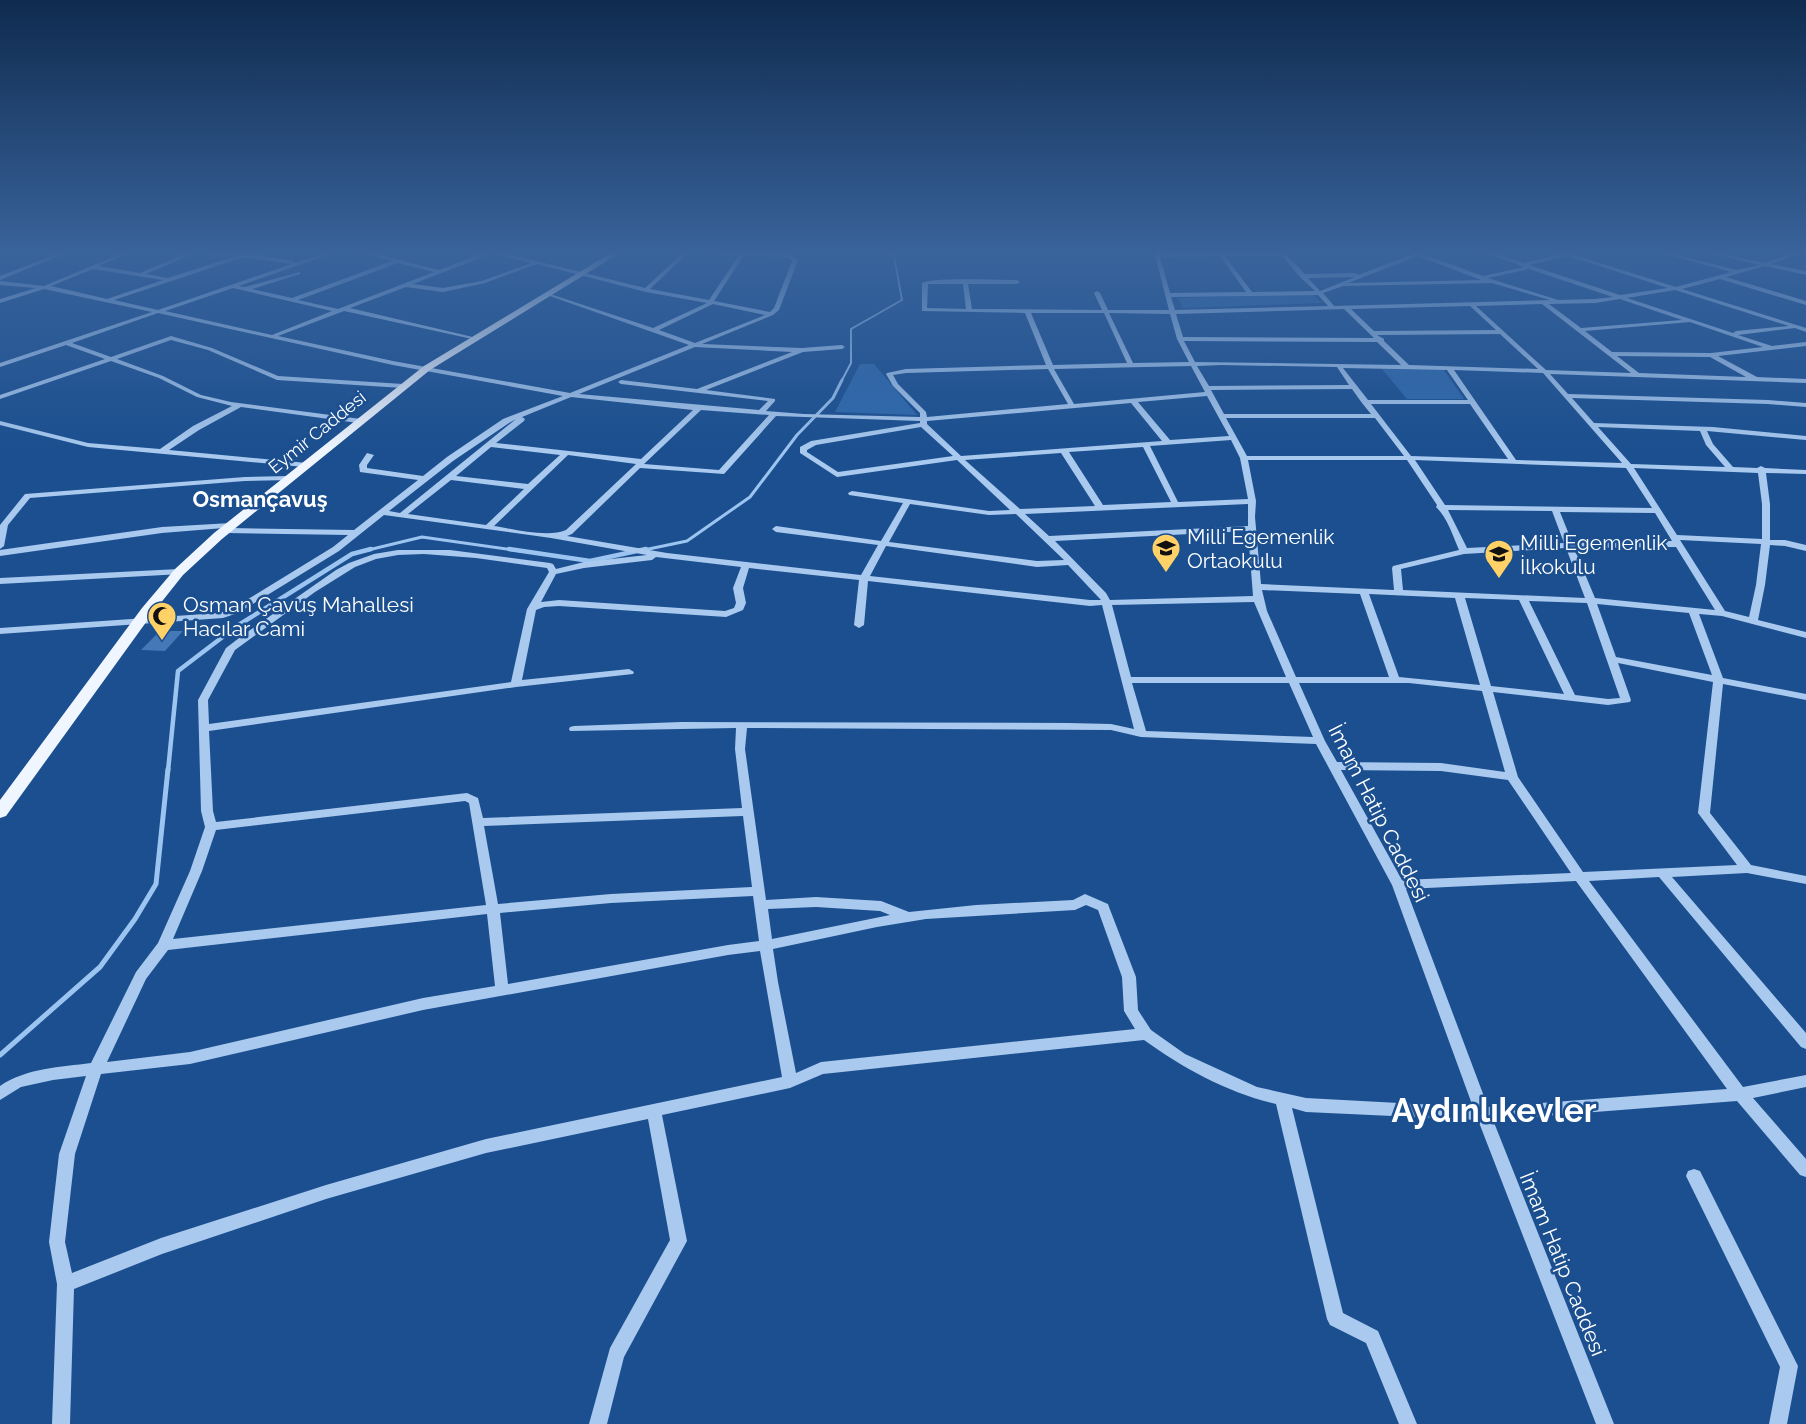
<svg xmlns="http://www.w3.org/2000/svg" width="1806" height="1424" viewBox="0 0 1806 1424" font-family="Raleway,sans-serif">
<style>
.green{fill:#2e69ad}
.lines{fill:none;stroke-linecap:round;stroke-linejoin:round}
.stream-far3{stroke:#9cc4f0;stroke-width:2}
.stream-far2{stroke:#9cc4f0;stroke-width:3}
.stream-far1{stroke:#9cc4f0;stroke-width:4.5}
.stream{stroke:#9cc4f0;stroke-width:5}
.building{fill:#4478b7}
.minor{fill:#a9c9ee;fill-rule:evenodd}
.major{fill:#f0f6ff;fill-rule:evenodd}
.labels{text-anchor:middle;dominant-baseline:central;stroke-width:5;stroke-linejoin:round;paint-order:stroke}
.far-street-label{font-size:18px;fill:#fff;stroke:#1b4f8f}
.poi-label{font-size:21px;fill:#fff;stroke:#1b4f8f;text-anchor:start}
.street-label{font-size:21px;fill:#fff;stroke:#1b4f8f}
.far-district-label{font-size:22px;font-weight:bold;fill:#fff;stroke:#1b4f8f}
.near-district-label{font-size:33px;font-weight:bold;fill:#fff;stroke:#1b4f8f}
</style>
<rect width="100%" height="100%" fill="#1b4f8f"/>
<g class="green">
<path d="M1312 294 1322 303 1183 308 1178 298Z"/>
<path d="M860 364H874L917 415 835 412Z"/>
<path d="M1382 369 1444 370 1464 399H1407Z"/>
</g>
<g class="lines">
<path class="stream-far3" d="M841 382 851 363V329L902 300 894 256 900 251"/>
<g class="stream-far2">
<path d="M364 551 422 537 520 551"/>
<path d="M639 551 687 541 750 497 797 435 833 398 842 380"/>
</g>
<g class="stream-far1">
<path d="M509 549 590 561 646 549"/>
<path d="M168 771 178 671 237 626 352 554 371 549"/>
</g>
<path class="stream" d="M0 1055 100 967 135 919 156 884 168 769"/>
</g>
<path class="building" d="M160 631H183L165 651 141 650Z"/>
<g class="lines">
<g class="minor">
<path d="M64 251H71L0 280V276Z"/>
<path d="M127 251H134L99 266 140 273 191 251 243 254 258 251 251 254 293 261 295 263 333 251H339L239 286 245 287 300 272V274L252 289 292 298 392 261 357 251H364L439 270 488 251H496L645 288 685 251 788 254 798 260 779 310 773 315 702 344 802 348 842 345 845 347 842 349 803 352 706 390 775 399V401L766 411 804 414 920 417V413L893 386 886 374 887 373 906 369 1046 365 1025 313 922 311V283C933 277 999 280 1017 280L1020 282 1017 284H968L972 309 1102 310 1094 293 1097 291 1100 293 1108 310H1169L1154 251H1158L1159 253 1280 252 1279 251H1283L1305 274 1356 273 1358 275 1413 254V252L1427 251 1422 254 1483 276 1524 267 1480 251H1486L1524 263 1562 254 1555 251H1562L1676 287 1731 272 1654 251H1661L1737 270 1759 265 1700 251H1708L1765 263 1799 251H1805L1771 264 1806 271V275L1765 266 1726 277 1806 301V305L1720 279 1682 289 1806 328V332L1795 328 1738 335 1772 346 1806 342V346L1718 356 1757 377 1806 379V383L1550 374 1568 394 1768 400 1806 403V407L1768 404 1572 398 1594 423 1713 427 1806 436V440L1707 431 1713 444 1733 467 1757 468 1761 466 1765 468 1806 470V474L1766 473 1770 504V540H1785L1806 545V551L1785 546 1770 545 1765 585 1758 620 1806 632V638L1722 616 1699 614 1723 678 1806 694V700L1723 684 1710 813 1751 865 1806 876V884L1747 873 1672 877 1806 1033V1049L1801 1047 1659 877 1589 881 1743 1087 1806 1075V1087L1753 1098 1806 1159V1177L1800 1175 1737 1101 1493 1120 1614 1424H1596L1478 1120 1306 1112 1292 1108 1343 1313 1378 1331 1417 1424H1399L1366 1343 1330 1325 1327 1319 1276 1104C1228 1093 1183 1068 1144 1040L823 1074 790 1088 662 1115 687 1241 624 1357 607 1424H589L610 1348 670 1240 648 1119 486 1153 326 1199 162 1254 74 1289 70 1424H52L57 1284 49 1242 59 1154 86 1076 53 1080 21 1087 0 1100V1086C26 1068 61 1067 91 1063L136 972 158 943 190 871 205 827 201 811 198 700 226 648 243 635 336 570 349 563 374 554 398 550H450L550 563 553 564 556 569 584 562 647 555 551 538 384 515 339 551 238 613 223 618 0 634V628L219 613 232 609 333 547 348 535 226 533 222 530 224 528 162 533 0 556V550L162 527 231 523 235 525 230 528 354 530 418 480 360 472 359 465 367 453 374 455 367 465V468L423 476 447 457 503 419 563 396 393 365 158 313 72 343 111 357 171 336 212 348 278 376 403 384 406 386 403 388 277 380 208 350 171 340 117 359 163 376 201 395 231 402 361 419 362 421 358 423 241 407 199 430 169 450 307 463 308 465 304 467 88 447 0 425V421L88 443 160 449 193 426 232 406 197 397 159 378 111 361 0 399V395L105 359 66 345 0 367V363L152 312 44 289 0 303V299L36 288 0 285V281L44 286ZM689 252 739 255 709 300 650 289ZM195 253 236 256 168 278 146 274ZM493 253 531 263 482 281 443 288 413 284ZM744 255 787 257 792 261 774 308 770 312 714 301ZM1220 256 1246 292 1170 293 1160 257ZM1225 256H1282L1300 277 1315 291 1252 292ZM1418 256 1481 280 1348 283ZM1568 256 1668 288 1620 295 1529 265ZM244 257 292 264 158 310 114 300ZM398 263 434 272 338 309 298 300ZM537 264 646 292 707 303 653 328 547 293V295L689 345 570 393 393 361 278 336 344 311 477 340V338L350 308 406 287 443 292 485 283ZM93 269 163 280 107 299 51 286ZM1529 269 1613 297 1595 299 1558 300 1488 278ZM1355 277 1320 291 1308 278ZM1492 283 1550 300 1334 306 1323 293 1343 286ZM928 284H963L966 309 927 308ZM233 288 332 311 272 335 165 311ZM1675 290 1789 326 1736 331 1733 333 1627 298ZM1318 295 1328 306 1175 310 1171 297ZM1620 299 1682 320 1581 328 1549 304 1595 303ZM713 304 765 315 695 343 659 330ZM1542 304 1631 373 1546 370 1476 306ZM1470 306 1496 330 1374 331 1351 309ZM1344 309 1374 338 1183 337 1176 314ZM1031 313H1104L1127 363 1053 365ZM1109 313 1170 314 1177 339 1189 362 1133 363ZM1690 322 1763 347 1711 353 1612 352 1585 331ZM1500 334 1538 369 1409 365 1384 341V339L1377 335ZM1184 341 1377 342 1401 365 1195 362ZM695 347 792 352 697 389 621 380 618 382 621 384 768 401 759 410 579 394ZM1617 356 1710 357 1746 377 1639 373ZM1221 365 1337 367 1349 385 1209 386 1197 366ZM1191 366 1205 392 1074 404 1054 369ZM1343 368 1447 370 1468 400H1368ZM1048 369 1068 404 927 417 926 412 898 384 893 375 906 373ZM1454 370 1543 373 1622 463 1516 460ZM1352 389 1362 403 1371 414H1224L1211 390ZM1207 396 1229 436 1170 440 1138 402ZM571 397 693 410 641 459 496 443 524 421 525 419 522 417ZM1131 403 1162 441 961 456 927 424V421ZM1371 404H1470L1508 459 1411 456ZM701 410 769 415 719 470 644 464ZM776 416 920 421V423L811 441 800 447V453L837 477 957 460 1010 510 989 511 852 491 848 493 849 495 903 503 881 541 776 526 772 529 776 532 878 545 861 575 667 553 567 536 572 534 640 468 724 474ZM1226 418H1375L1404 456H1247ZM516 419 400 513 389 511 453 461 509 423ZM921 427 953 456 838 472 807 452V450L816 445ZM1598 427 1700 431 1706 445 1725 467 1631 464ZM1231 440 1240 458 1248 499 1178 502 1150 446ZM491 447 560 455 528 484 456 476ZM1143 447 1171 502 1103 505 1069 452ZM1061 453 1095 506 1020 509 965 460ZM568 455 636 464 566 530C548 538 513 529 494 526ZM1248 460H1407L1437 505 1436 507C1447 517 1453 536 1459 550L1393 566 1392 568 1394 590 1261 584 1255 517 1256 501ZM1415 460 1626 468 1652 508 1445 505ZM1634 468 1758 473 1762 504V539L1677 535ZM451 480 524 489 486 525 408 514ZM910 504 989 515 1016 514 1064 560 1037 561 889 542ZM1248 504V526L1049 536 1025 514ZM1448 510 1552 511 1564 543 1467 548ZM1560 512 1655 513 1672 541 1572 542ZM1248 531 1253 596 1110 600 1106 593 1055 541ZM1680 540 1761 544 1756 585 1749 617 1725 611ZM886 546 1037 567 1068 565 1101 600H1090L870 576ZM1676 547 1715 610 1595 598 1574 548ZM1566 548 1585 598 1403 590 1401 569 1464 554ZM424 554 476 558 547 568 549 572 527 609 511 682 209 724 208 700 235 650 315 592 355 567 376 559 398 555ZM656 557 741 567 733 588 736 603 734 608 725 611 559 600 541 602 556 574 584 568 652 560ZM749 568 859 580 854 625 859 628 864 625 868 581 1090 606 1102 605 1134 729 1111 724 1068 723 681 722 574 726 570 727 569 729 570 731 736 728 735 749 742 808 483 818 478 798 467 793 216 822 213 811 209 731 516 687 633 674 634 672 629 669 522 680 536 610 544 607 559 606 726 617 743 610 746 603 743 588ZM1262 590 1360 594 1389 677H1296L1267 611ZM1369 594 1455 598 1480 685 1399 677ZM1465 598 1519 600 1564 694 1491 686ZM1529 601 1587 603 1620 698 1608 699 1575 695ZM1254 602 1286 677H1131L1112 605ZM1597 604 1689 613 1712 675 1616 657ZM1618 663 1713 682 1698 813 1737 865 1583 872 1518 777 1493 692 1608 705 1630 702 1631 700ZM1132 683H1289L1313 737 1146 731ZM1299 683H1409L1482 691 1505 772 1441 763 1337 762 1325 741ZM747 728 1111 730 1141 737 1316 744 1392 885 1473 1107 1306 1098 1257 1087 1185 1054 1151 1030 1138 1010 1136 977 1109 907 1108 904 1085 894 1073 900 976 905 909 912 881 901 816 897 766 900 745 749ZM1341 770 1441 771 1508 780 1571 873 1402 880ZM465 801 469 803 486 905 173 939 202 871 216 830ZM743 816 752 887 611 894 498 904 484 826ZM1576 881 1727 1089 1488 1107 1406 889ZM753 896 759 941 728 945 508 984 500 913 611 903ZM1086 905 1098 910 1122 977 1124 1011 1135 1029 821 1062 796 1073 778 982 773 949 877 927 926 919 1075 910ZM816 907 880 911 890 915 772 939 768 909ZM487 914 495 986 423 998 190 1052 107 1062 146 979 168 950ZM760 951 782 1077 486 1139 326 1185 161 1238 72 1273 65 1242 75 1154 101 1074 190 1064 423 1010 728 955Z"/>
<path d="M288 476 292 478 291 480 245 481 30 498 8 525 4 546 0 549V525L25 494 245 477Z"/>
<path d="M179 569 183 572 182 574 0 584V578Z"/>
<path d="M1694 1169 1700 1171 1798 1366 1787 1424H1769L1780 1367 1686 1176 1688 1171Z"/>
</g>
<path class="major" d="M614 251H623L430 370 222 539 183 575 152 614 6 816 0 818V800L142 608 175 569 214 533 424 366Z"/>
</g>
<linearGradient id="sky" x2="0" y2="1"><stop stop-color="#0f2b4f"/><stop offset="0.56" stop-color="#39639b"/><stop offset="1" stop-color="#39639b" stop-opacity="0"/></linearGradient>
<rect width="1806" height="450" fill="url(#sky)"/>
<defs>
<g id="school-pin" transform="scale(1.5)"><path d="M0 17L-7.5 6A9.5 9.5 0 1 1 7.5 6Z" fill="#ffd166" stroke="#1b4f8f"/><path d="M0-5L7-2L0 1L-7-2ZM-4 1L0 2.5L4 1V4Q0 6-4 4Z" fill="#111"/></g>
<g id="mosque-pin" transform="scale(1.5)"><path d="M0 17L-7.5 6A9.5 9.5 0 1 1 7.5 6Z" fill="#ffd166" stroke="#1b4f8f"/><path d="M3.5-4.9A6 6 0 1 0 3.5 4.9A5 5 0 1 1 3.5-4.9Z" fill="#111"/></g>
</defs>
<g fill-rule="evenodd">
<use href="#school-pin" x="1166" y="548"/>
<use href="#school-pin" x="1499" y="554"/>
<use href="#mosque-pin" x="162" y="616"/>
</g>
<g class="labels">
<g class="far-street-label">
<text transform="translate(317 432) rotate(-39)">Eymir Caddesi</text>
</g>
<g class="poi-label">
<text x="1187" y="536">Milli Egemenlik<tspan x="1187" dy="24">Ortaokulu</tspan></text>
<text x="1520" y="542">Milli Egemenlik<tspan x="1520" dy="24">İlkokulu</tspan></text>
<text x="183" y="604">Osman Çavuş Mahallesi<tspan x="183" dy="24">Hacılar Cami</tspan></text>
</g>
<g class="street-label">
<text transform="translate(1379 813) rotate(63)">İmam Hatip Caddesi</text>
<text transform="translate(1563 1264) rotate(68)">İmam Hatip Caddesi</text>
</g>
<g class="far-district-label">
<text x="260" y="499">Osmançavuş</text>
</g>
<g class="near-district-label">
<text x="1494" y="1110">Aydınlıkevler</text>
</g>
</g>
</svg>
